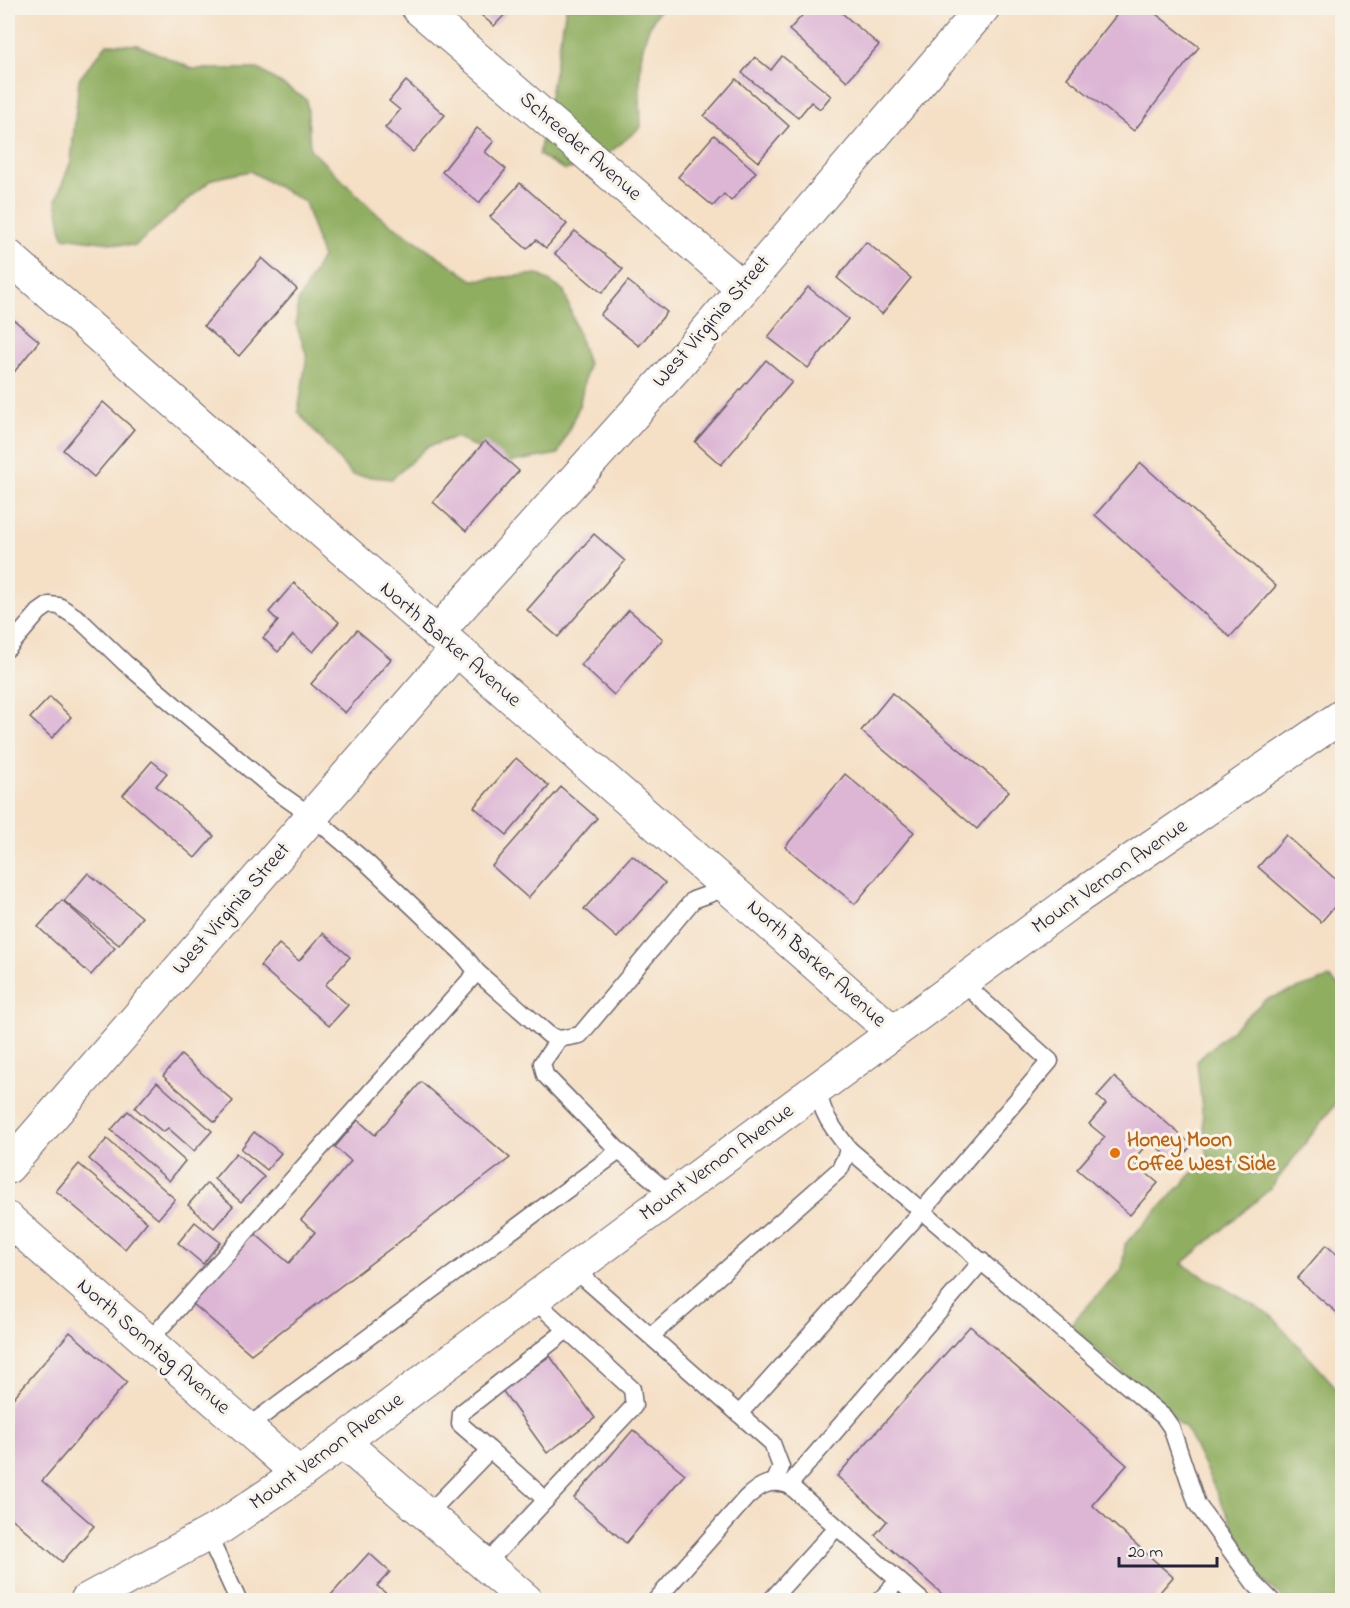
<svg xmlns="http://www.w3.org/2000/svg" width="1350" height="1608" viewBox="0 0 1350 1608" font-family="'Indie Flower',sans-serif">
<style>
.forest{fill:#90ae60;stroke:#59684e;stroke-width:1.5}
.building{fill:#ddb6d6}
.lines{fill:none;stroke-linecap:round;stroke-linejoin:round}
.service-casing{stroke:#6c646b;stroke-width:19}
.minor-casing{stroke:#6c646b;stroke-width:35}
.secondary-casing{stroke:#6c646b;stroke-width:35}
.service{stroke:#fff;stroke-width:16}
.minor{stroke:#fff;stroke-width:33}
.secondary{stroke:#fff;stroke-width:33}
.food-dot{fill:#e8710a;stroke:#f7f3e8;stroke-width:2}
.labels{text-anchor:middle;dominant-baseline:central;stroke-width:6;stroke-linejoin:round;paint-order:stroke}
.street-label{font-size:21px;fill:#22223b;stroke:#f7f3e8}
.food-label{font-size:21px;font-weight:bold;fill:#c56008;stroke:#f7f3e8;text-anchor:start}
</style>
<rect width="100%" height="100%" fill="#f7f3e8"/>
<filter id="ink" filterUnits="userSpaceOnUse"><feTurbulence type="fractalNoise" baseFrequency=".0167" numOctaves="2"/><feDisplacementMap in="SourceGraphic" scale="12" xChannelSelector="R" yChannelSelector="G"/><feConvolveMatrix kernelMatrix="1 2 1 2 8 2 1 2 1" color-interpolation-filters="sRGB"/></filter>
<filter id="wash" filterUnits="userSpaceOnUse"><feTurbulence type="fractalNoise" baseFrequency=".008" numOctaves="4" result="noise"/><feDisplacementMap in="SourceGraphic" scale="24" xChannelSelector="R" yChannelSelector="G"/><feGaussianBlur stdDeviation="1.35" result="paint"/><feColorMatrix in="noise" values="0 0 0 0 0 0 0 0 0 0 0 0 0 0 0 0 0 1.4 0 .05"/><feComposite in="paint" operator="in"/></filter>
<g filter="url(#wash)">
<rect width="100%" height="100%" fill="#f5dfc5"/>
<g class="forest">
<path d="M566 8H661C634 40 640 88 641 127L598 162 565 170 539 155Z"/>
<path d="M107 44 138 45 193 69H258L307 100 310 149 378 215 473 280 538 274 564 291 588 364 579 407 558 454 506 463 456 437 427 447 392 479 352 475 298 412 307 356 296 324 298 302 322 257 305 202 250 171 212 179 135 246 63 237 56 200 71 161 79 79Z"/>
<path d="M1329 978 1342 988V1095L1270 1189 1182 1264 1271 1315 1342 1394V1600H1285L1257 1576 1186 1429 1069 1326 1122 1269 1125 1244 1207 1158 1197 1061 1265 1000Z"/>
</g>
<g id="blocks">
<g class="building">
<path d="M473 8H511L494 26Z"/>
<path d="M809 8H836L879 45 847 81 789 30Z"/>
<path d="M1122 8H1148L1199 47 1134 131 1067 78Z"/>
<path d="M782 56 831 96 820 109 811 102 798 118 742 73 755 57 771 70Z"/>
<path d="M736 79 789 126 758 162 704 116Z"/>
<path d="M406 81 445 115 413 152 385 128 400 110 389 101Z"/>
<path d="M477 128 494 141 485 152 506 169 479 203 442 172Z"/>
<path d="M714 135 756 172 731 201 724 194 713 206 678 177Z"/>
<path d="M520 183 567 224 546 248 536 240 527 249 490 217Z"/>
<path d="M575 231 623 269 602 293 555 254Z"/>
<path d="M866 242 911 278 882 314 837 278Z"/>
<path d="M262 258 297 289 239 356 204 326Z"/>
<path d="M628 281 667 312 639 346 600 315Z"/>
<path d="M808 287 848 319 808 368 768 337Z"/>
<path d="M8 315 39 341 11 376 8 374Z"/>
<path d="M766 360 792 382 721 465 695 442Z"/>
<path d="M103 402 134 429 94 477 63 450Z"/>
<path d="M485 441 519 471 466 531 433 502Z"/>
<path d="M1141 463 1276 586 1230 637 1095 515Z"/>
<path d="M594 534 625 561 558 637 527 610Z"/>
<path d="M294 583 339 622 313 652 293 635 278 652 263 638 278 621 269 612Z"/>
<path d="M629 610 663 639 614 695 581 665Z"/>
<path d="M357 630 391 659 345 713 311 684Z"/>
<path d="M892 693 1009 791 977 829 861 731Z"/>
<path d="M50 697 71 717 52 738 30 718Z"/>
<path d="M516 758 549 786 507 835 474 807Z"/>
<path d="M152 761 167 773 156 786 214 836 195 858 123 795Z"/>
<path d="M845 774 914 832 855 904 785 847Z"/>
<path d="M561 787 597 818 528 898 492 866Z"/>
<path d="M1286 835 1342 885V898L1321 922 1258 867Z"/>
<path d="M632 855 665 883 617 938 584 909Z"/>
<path d="M88 873 142 917 119 945 64 901Z"/>
<path d="M62 900 115 948 91 975 38 927Z"/>
<path d="M323 933 350 957 325 985 348 1005 329 1026 260 966 279 944 299 961Z"/>
<path d="M181 1055 233 1101 215 1122 163 1076Z"/>
<path d="M1114 1077 1192 1145 1176 1163 1150 1141 1132 1161 1158 1183 1130 1215 1077 1169 1105 1137 1089 1124 1106 1104 1097 1096Z"/>
<path d="M157 1082 212 1131 194 1151 168 1128 163 1132 135 1108Z"/>
<path d="M421 1082 510 1158 251 1354 192 1303 253 1232 289 1263 315 1232 301 1220 351 1161 335 1147 358 1120 375 1135Z"/>
<path d="M128 1111 185 1161 169 1181 111 1130Z"/>
<path d="M254 1132 281 1153 267 1170 241 1149Z"/>
<path d="M107 1139 175 1199 158 1219 89 1159Z"/>
<path d="M236 1153 264 1177 241 1202 214 1179Z"/>
<path d="M79 1164 147 1222 125 1249 56 1191Z"/>
<path d="M207 1183 233 1206 214 1228 188 1205Z"/>
<path d="M195 1222 220 1242 203 1264 178 1243Z"/>
<path d="M1326 1245 1342 1259V1317L1297 1279Z"/>
<path d="M970 1326 1127 1465 1092 1505 1173 1577 1153 1600H949L875 1535 887 1521 837 1476Z"/>
<path d="M70 1332 127 1382 42 1481 94 1526 62 1562 8 1515V1404Z"/>
<path d="M550 1356 595 1418 547 1453 502 1390Z"/>
<path d="M633 1430 685 1474 626 1543 574 1498Z"/>
<path d="M369 1553 390 1572 377 1586 394 1600H337L331 1595Z"/>
</g>
</g>
</g>
<g filter="url(#ink)">
<use href="#blocks" fill-opacity="0" stroke="#6c646b" stroke-width="1.5"/>
<g class="lines">
<g class="service-casing">
<g id="service">
<path d="M8 648 39 612 49 605 59 606 79 619 125 663 273 789 313 817 366 862 461 952 477 972 549 1035 559 1039 580 1035 693 900 718 891 732 890"/>
<path d="M559 1039 542 1063 545 1075 619 1151 672 1196"/>
<path d="M819 1089C819 1112 836 1132 849 1149L1164 1417 1171 1427 1197 1504 1254 1583 1271 1600"/>
<path d="M574 1269 772 1443 781 1467 775 1481"/>
<path d="M651 1336 840 1169 849 1149"/>
<path d="M148 1342 477 972"/>
<path d="M739 1414 922 1211 1050 1061 962 982"/>
<path d="M246 1428 619 1151"/>
<path d="M490 1450 546 1500"/>
<path d="M789 1485 982 1261"/>
<path d="M427 1515 490 1450 460 1424 461 1413 567 1330"/>
<path d="M208 1535 238 1600"/>
<path d="M485 1565 634 1406 632 1389 533 1299"/>
<path d="M656 1600 746 1498C760 1485 770 1479 789 1485L921 1600"/>
<path d="M771 1600 837 1527"/>
<path d="M880 1600 898 1581"/>
</g>
</g>
<g class="minor-casing">
<g id="minor">
<path d="M418 8 742 287"/>
<path d="M437 633 674 369 983 8"/>
<path d="M8 1167 455 651"/>
<path d="M8 1219 299 1474"/>
<path d="M343 1442 526 1600"/>
</g>
</g>
<g class="secondary-casing">
<g id="secondary">
<path d="M8 256 893 1032"/>
<path d="M87 1600 221 1527 299 1474 630 1227 1068 904 1342 716"/>
</g>
</g>
<use href="#service" class="service"/>
<use href="#minor" class="minor"/>
<use href="#secondary" class="secondary"/>
</g>
</g>
<circle class="food-dot" cx="1115" cy="1153" r="6"/>
<g class="labels">
<g class="street-label">
<text transform="translate(580 147) rotate(41)">Schreeder Avenue</text>
<text transform="translate(712 322) rotate(-49)">West Virginia Street</text>
<text transform="translate(450 645) rotate(41)">North Barker Avenue</text>
<text transform="translate(1110 877) rotate(-35)">Mount Vernon Avenue</text>
<text transform="translate(232 909) rotate(-49)">West Virginia Street</text>
<text transform="translate(816 964) rotate(42)">North Barker Avenue</text>
<text transform="translate(717 1163) rotate(-36)">Mount Vernon Avenue</text>
<text transform="translate(153 1347) rotate(41)">North Sonntag Avenue</text>
<text transform="translate(327 1452) rotate(-36)">Mount Vernon Avenue</text>
</g>
<g class="food-label">
<text x="1127" y="1141">Honey Moon<tspan x="1127" dy="24">Coffee West Side</tspan></text>
</g>
</g>
<rect width="1350" height="1608" fill="none" stroke="#f7f3e8" stroke-width="30"/>
<path d="M1119 1557v9h98v-9" fill="none" stroke="#22223b" stroke-width="3"/>
<text x="1128" y="1557" font-size="18" fill="#22223b" stroke="#f7f3e8" stroke-width="4.5" paint-order="stroke">20 m</text>
</svg>
